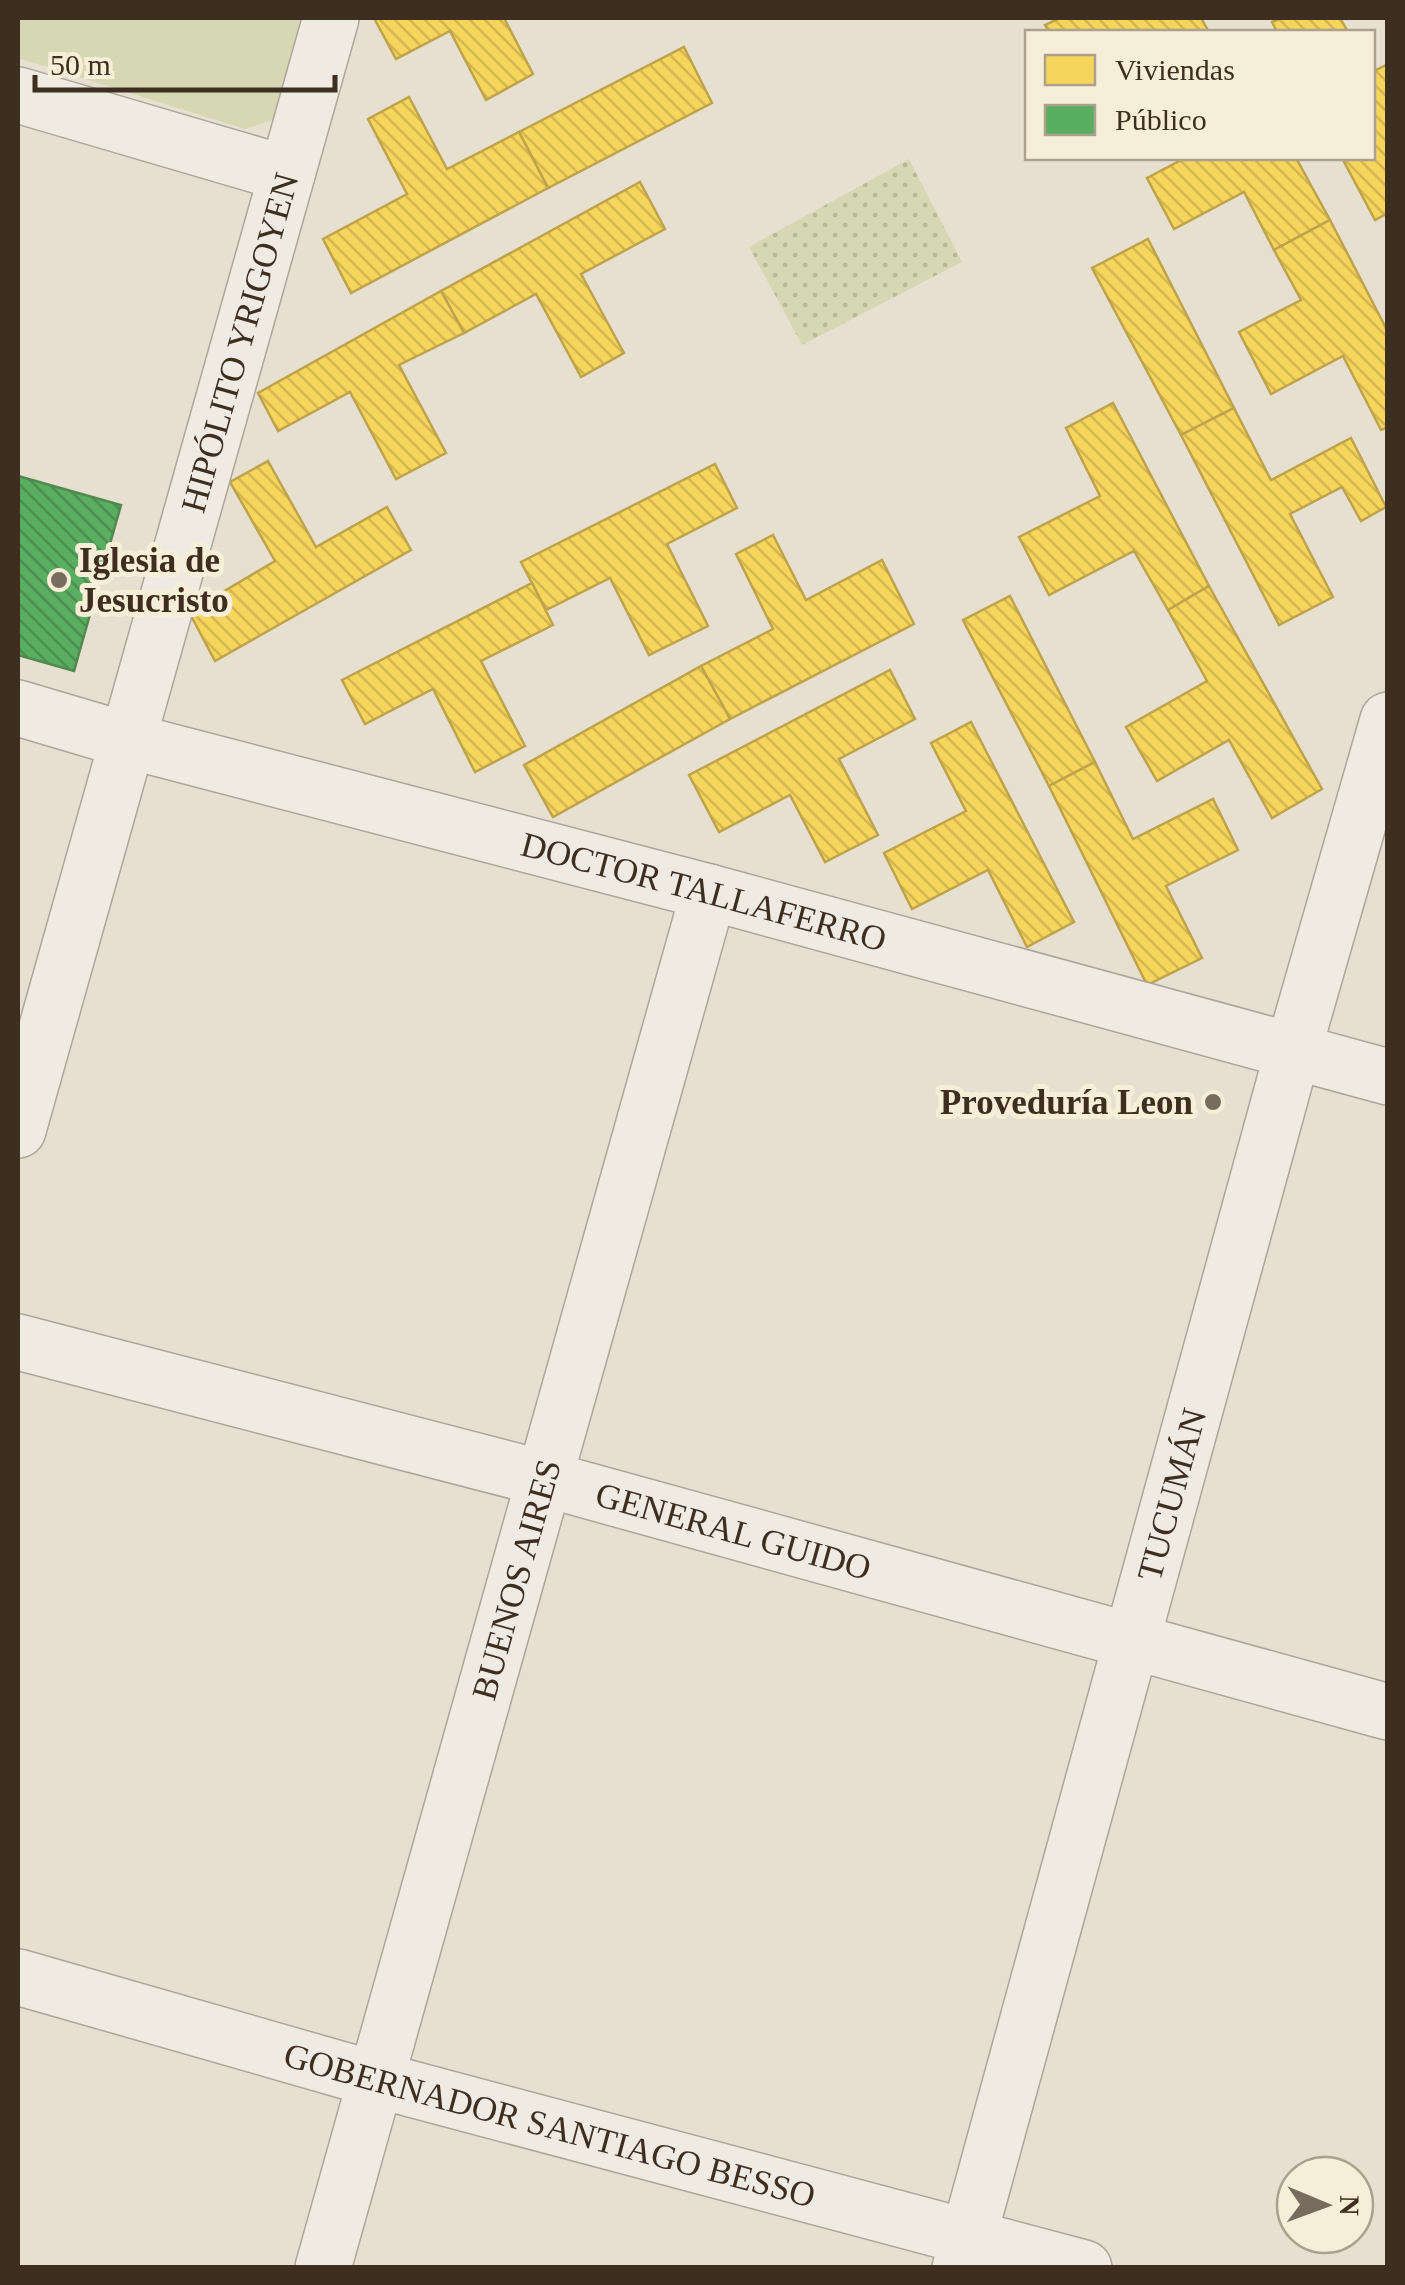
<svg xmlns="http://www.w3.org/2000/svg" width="1405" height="2285" viewBox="0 0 1405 2285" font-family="'Times New Roman',serif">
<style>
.grass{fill:#d6d7b3}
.park{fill:url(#park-dots)}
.homes{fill:url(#homes-back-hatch);stroke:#bea34a;stroke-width:2.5}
.public{fill:url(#public-back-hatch);stroke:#51884e;stroke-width:2.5}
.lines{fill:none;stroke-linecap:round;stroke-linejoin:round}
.minor-casing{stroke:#ada599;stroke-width:58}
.minor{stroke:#efebe3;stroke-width:55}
.poi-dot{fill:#786c5e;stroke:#f7eed8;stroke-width:4}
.labels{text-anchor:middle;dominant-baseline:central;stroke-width:10;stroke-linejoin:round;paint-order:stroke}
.street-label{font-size:35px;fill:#3d2e20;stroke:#f7eed8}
.poi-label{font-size:35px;font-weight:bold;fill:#3d2e20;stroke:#f7eed8;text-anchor:start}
</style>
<defs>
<pattern id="park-dots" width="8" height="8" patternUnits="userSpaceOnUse" patternTransform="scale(2.5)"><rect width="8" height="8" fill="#d6d7b3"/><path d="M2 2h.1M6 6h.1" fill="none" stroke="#b9b99a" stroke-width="1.8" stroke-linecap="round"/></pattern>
<pattern id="homes-back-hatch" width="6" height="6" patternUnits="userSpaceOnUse" patternTransform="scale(2.5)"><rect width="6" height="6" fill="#f6d55c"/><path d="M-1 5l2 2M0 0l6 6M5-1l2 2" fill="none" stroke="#d4b750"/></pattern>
<pattern id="public-back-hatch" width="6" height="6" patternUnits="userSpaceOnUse" patternTransform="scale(2.5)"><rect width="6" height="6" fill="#5aae61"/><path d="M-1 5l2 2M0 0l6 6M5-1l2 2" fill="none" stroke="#4c8e50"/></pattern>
</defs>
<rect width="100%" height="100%" fill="#e7e0d1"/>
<path class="grass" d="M18 18H312L285 116 245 129 18 58Z"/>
<path class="park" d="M909 159 962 262 802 345 749 247Z"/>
<g class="homes">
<path d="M374 18H504L533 74 486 100 450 31 396 59Z"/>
<path d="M1060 18H1201L1209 32H1049L1045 25Z"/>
<path d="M1282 18H1340L1348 32H1277L1272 22Z"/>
<path d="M684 47 712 103 548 188 519 132Z"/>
<path d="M1388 64V213L1375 220 1342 158H1372V72Z"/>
<path d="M409 97 447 169 519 132 548 188 351 293 323 239 407 194 368 119Z"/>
<path d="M1185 158H1296L1330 220 1274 250 1244 192 1174 229 1147 178Z"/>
<path d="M640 182 665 229 581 274 624 353 581 377 536 294 464 333 441 291Z"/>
<path d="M1330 220 1388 332V427L1381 430 1343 356 1271 394 1239 332 1301 300 1274 250Z"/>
<path d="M1148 239 1234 408 1181 435 1092 268Z"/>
<path d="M441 291 464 333 399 365 446 453 396 479 350 392 278 431 258 393Z"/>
<path d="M1113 403 1209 586 1168 610 1134 551 1049 595 1019 537 1100 496 1066 428Z"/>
<path d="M1234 408 1271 480 1351 438 1386 507 1361 521 1342 487 1290 514 1333 597 1279 625 1181 435Z"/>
<path d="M268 461 316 547 387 507 411 550 215 661 189 612 275 561 230 482Z"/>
<path d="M715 464 737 508 667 544 708 626 649 655 610 578 546 610 521 562Z"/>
<path d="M773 535 806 600 882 560 914 624 730 719 701 666 773 629 736 554Z"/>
<path d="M532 583 553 625 481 661 525 746 475 772 433 689 365 724 342 680Z"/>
<path d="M1209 586 1322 789 1272 818 1229 740 1157 781 1126 727 1207 681 1168 610Z"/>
<path d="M1010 596 1095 762 1049 786 963 620Z"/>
<path d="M701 666 730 719 553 817 524 765Z"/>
<path d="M890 670 915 719 839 759 878 835 825 862 790 795 719 832 689 775Z"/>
<path d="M971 722 1074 922 1027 947 988 870 912 909 884 853 966 811 931 743Z"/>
<path d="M1095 762 1133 839 1213 799 1238 850 1166 886 1202 958 1147 985 1049 786Z"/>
</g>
<path class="public" d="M18 476 121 505 74 671 18 655Z"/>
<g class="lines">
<g class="minor-casing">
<g id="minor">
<path d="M18 95 287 174"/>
<path id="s1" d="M18 708 126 740 709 892 1388 1077"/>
<path id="s2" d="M18 1130 331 18"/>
<path id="s3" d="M18 1342 542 1478 1388 1712"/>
<path id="s4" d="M18 1977 374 2079 1084 2268"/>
<path id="s5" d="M323 2268 709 892"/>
<path id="s6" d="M960 2268 1293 1051 1388 720"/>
</g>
</g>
<use href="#minor" class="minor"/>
</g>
<g class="poi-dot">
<circle cx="59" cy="580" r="10"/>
<circle cx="1213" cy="1102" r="10"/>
</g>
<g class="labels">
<g class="street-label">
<text stroke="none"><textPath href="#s2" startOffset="818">HIPÓLITO YRIGOYEN</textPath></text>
<text stroke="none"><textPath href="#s1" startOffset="710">DOCTOR TALLAFERRO</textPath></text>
<text stroke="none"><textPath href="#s6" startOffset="802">TUCUMÁN</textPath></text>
<text stroke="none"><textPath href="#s3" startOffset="740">GENERAL GUIDO</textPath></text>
<text stroke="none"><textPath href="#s5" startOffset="715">BUENOS AIRES</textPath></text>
<text stroke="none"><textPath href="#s4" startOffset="552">GOBERNADOR SANTIAGO BESSO</textPath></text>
</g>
<g class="poi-label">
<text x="79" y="560">Iglesia de<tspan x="79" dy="40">Jesucristo</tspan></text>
<text x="1193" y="1102" text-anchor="end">Proveduría Leon</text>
</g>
</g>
<rect width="1405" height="2285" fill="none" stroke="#3d2e20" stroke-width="40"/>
<rect x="1025" y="30" width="350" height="130" fill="#f7eed8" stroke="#ada18e" stroke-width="2.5"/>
<rect x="1045" y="55" width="50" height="30" fill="#f6d55c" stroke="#ada18e" stroke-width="2.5"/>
<text x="1115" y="80" font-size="30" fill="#3d2e20">Viviendas</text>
<rect x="1045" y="105" width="50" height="30" fill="#5aae61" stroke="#ada18e" stroke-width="2.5"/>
<text x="1115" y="130" font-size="30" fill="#3d2e20">Público</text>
<g transform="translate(1325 2205) rotate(91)"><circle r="48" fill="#f7eed8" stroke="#ada18e" stroke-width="2.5"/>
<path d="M0-8L18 38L0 25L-18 38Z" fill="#786c5e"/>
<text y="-15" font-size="28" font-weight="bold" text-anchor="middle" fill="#3d2e20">N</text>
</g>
<path d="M35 75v15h300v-15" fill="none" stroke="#3d2e20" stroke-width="5"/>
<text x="50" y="75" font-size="30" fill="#3d2e20" stroke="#f7eed8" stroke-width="8" paint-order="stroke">50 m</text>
</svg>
